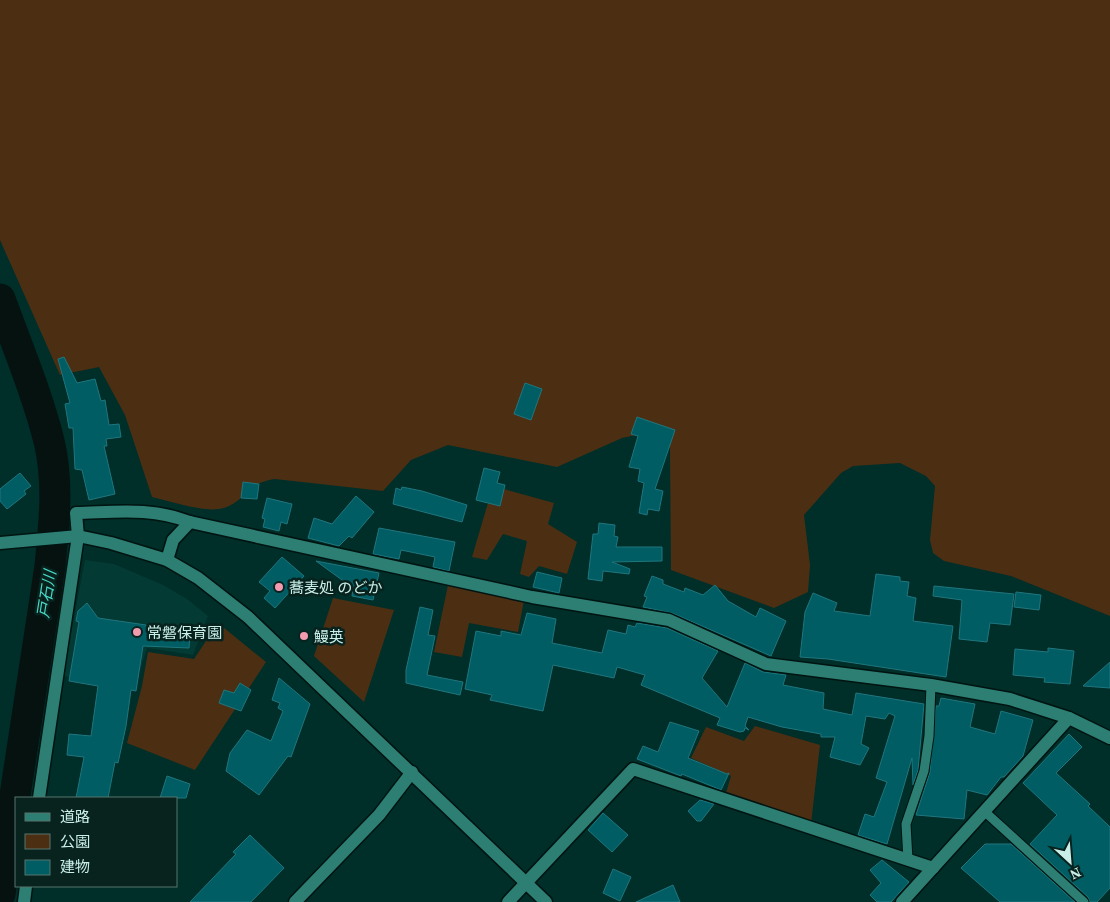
<svg xmlns="http://www.w3.org/2000/svg" width="1110" height="902" viewBox="0 0 1110 902" font-family="'Source Serif 4','Noto Sans JP',serif">
<style>
.built{fill:#043a34}
.green{fill:#4c2f13}
.lines{fill:none;stroke-linecap:round;stroke-linejoin:round}
.river{stroke:#061210;stroke-width:31}
.building{fill:#005d63;stroke:#20767e}
.lane-casing{stroke:#001411;stroke-width:11}
.street-casing{stroke:#001411;stroke-width:15}
.secondary-casing{stroke:#001411;stroke-width:15}
.lane{stroke:#2d7e73;stroke-width:9}
.street{stroke:#2d7e73;stroke-width:12}
.secondary{stroke:#2d7e73;stroke-width:12}
.poi-dot{fill:#f29ab0;stroke:#08221e;stroke-width:2}
.labels{text-anchor:middle;dominant-baseline:central;stroke-width:5;stroke-linejoin:round;paint-order:stroke}
.poi-label{font-size:15px;fill:#caefe9;stroke:#08221e;text-anchor:start}
.water-label{font-size:16px;font-style:italic;fill:#48d7c6;stroke:#08221e}
</style>
<rect width="100%" height="100%" fill="#002e28"/>
<path class="built" d="M85 560 114 564 163 585 187 599 208 616 193 655 147 648 135 686 63 676Z"/>
<g class="green">
<path d="M0 0H1110V616L1011 576 944 561 933 553 930 540 935 486 926 476 900 463 853 466 841 473 804 515 810 565 808 592 774 608 671 570 670 447 664 435 650 432 622 438 557 467 448 445 411 460 383 491 275 479C248 483 249 496 229 506 211 516 171 501 152 497L125 415 99 367 60 375 0 240Z"/>
<path d="M493 486 554 503 548 524 577 542 567 574 539 566 529 577 520 574 527 541 503 534 487 560 472 557Z"/>
<path d="M448 585 524 600 518 632 469 623 462 657 434 652Z"/>
<path d="M333 598 394 610 364 702 314 656Z"/>
<path d="M218 623 266 662 195 770 127 743 142 686 148 652 194 659Z"/>
<path d="M755 726 820 745 811 824 726 793 731 776 691 758 706 727 744 741Z"/>
</g>
<g class="lines">
<path class="river" d="M0 299C17 346 37 393 49 441 59 482 54 525 50 566L0 894"/>
</g>
<g class="building">
<path d="M64 357 77 383 95 379 101 401 105 400 109 425 119 424 121 437 106 439 107 446H104L115 494 89 500 82 470 75 469 73 428H69L65 404 70 403 58 359Z"/>
<path d="M525 383 542 389 531 420 514 414Z"/>
<path d="M637 417 675 430 655 489 663 491 659 511 648 509 647 515 639 513 644 483 638 481 640 469 629 467 638 436 631 434Z"/>
<path d="M484 468 500 472 497 483 505 485 500 506 476 500Z"/>
<path d="M20 473 31 486 24 491 26 494 7 509 0 501V489Z"/>
<path d="M243 482 259 484 257 499 241 498Z"/>
<path d="M402 487 422 491 467 505 462 522 393 504 396 488 401 490Z"/>
<path d="M356 496 374 512 352 538 349 536 339 546 308 538 314 518 332 524Z"/>
<path d="M267 498 292 504 287 524 281 522 279 531 263 527 265 519 262 518Z"/>
<path d="M599 523 615 525 614 536 618 537 616 547H662V561L612 562 630 569 629 574 603 571 602 581 588 579 593 534H598Z"/>
<path d="M379 528 455 542 449 571 433 567 435 557 401 550 399 559 373 554Z"/>
<path d="M282 557 304 576 275 608 264 598 270 591 259 582Z"/>
<path d="M316 561 379 573 373 600 352 596 353 588Z"/>
<path d="M537 572 562 578 559 593 533 587Z"/>
<path d="M876 574 900 577V581L909 582 907 596 916 598 913 621 953 626 946 677 828 659 800 657 805 612 813 593 837 603 834 611 870 616Z"/>
<path d="M652 576 663 580V584L684 592 685 588 703 595 715 585 728 601 756 617 760 608 786 621 771 656 672 613 643 607 647 597 644 596Z"/>
<path d="M934 586 1014 594 1010 625 990 623 987 642 959 639 962 600 933 596Z"/>
<path d="M1016 592 1041 595 1039 610 1014 607Z"/>
<path d="M87 603 98 618 146 625V629L190 632 189 648 143 646 136 691 131 690 126 726 118 763 115 762 108 798H76L84 757 67 755 69 734 91 736 98 686 69 681 79 622 76 621 78 611Z"/>
<path d="M420 607 433 610 428 635 435 636 427 675 463 682 460 695 406 683V670Z"/>
<path d="M527 613 556 619 552 643 602 653 608 630 626 634 628 625 635 627 637 623 667 628 718 651 702 678 727 707 745 663 763 672 786 675 783 685 824 693 823 709 852 715 856 693 924 704 918 770 913 785 912 758 887 844 858 835 865 814 874 817 887 782 876 778 895 716 889 713 885 719 866 716 861 744 869 748 860 765 830 757 835 737H821V734L782 727 748 717 745 726 749 730 745 728 744 731 740 732 717 725 720 718 641 685 645 675 617 667 614 678 553 665 543 711 490 700 492 695 465 689 476 631 501 636V631L521 635Z"/>
<path d="M1048 648 1074 651 1070 684 1044 682 1045 678 1013 675 1015 649 1048 652Z"/>
<path d="M1110 662V688L1083 686Z"/>
<path d="M279 678 310 704 291 757 288 756 259 795 226 771 230 753 247 730 271 741 283 711 278 708 280 703 272 700Z"/>
<path d="M240 683 251 690 241 711 219 703 224 690 234 693Z"/>
<path d="M941 698 975 704 970 727 995 734 1001 711 1033 720 1023 756 1004 777H1001L987 795 967 790 964 819 916 815 930 772 936 706H939Z"/>
<path d="M670 722 699 731 688 758 727 774 729 773 721 790 682 774 681 776 637 759 643 746 658 752Z"/>
<path d="M1069 734 1082 747 1056 773 1090 804 1088 806 1110 827V888L1097 902H1090L1088 897 1030 844 1057 815 1023 783Z"/>
<path d="M167 776 190 784 186 798H160Z"/>
<path d="M700 800 714 804 701 821H697L688 811Z"/>
<path d="M603 813 628 835 612 852 588 830Z"/>
<path d="M250 835 284 868 251 902H190L236 854 233 852Z"/>
<path d="M985 844H1011L1075 902H1000L961 868Z"/>
<path d="M882 860 909 882 891 902H877L870 895 881 883 870 870Z"/>
<path d="M613 869 631 877 620 901 603 893Z"/>
<path d="M673 885 680 902H636Z"/>
</g>
<g class="lines">
<g class="lane-casing">
<g id="lane">
<path d="M984 811 1084 902"/>
<path d="M908 860 906 824 924 771 929 736 931 685"/>
</g>
</g>
<g class="street-casing">
<g id="street">
<path d="M167 560 173 540 190 522 532 597 669 620 766 664 931 685 1010 699 1069 718 1110 738"/>
<path d="M39 798 78 536 76 513C117 512 151 507 190 522"/>
<path d="M24 902 26 886"/>
<path d="M295 902 379 815 412 772"/>
<path d="M508 902 633 769 933 868"/>
<path d="M902 902 1069 718"/>
</g>
</g>
<g class="secondary-casing">
<path id="secondary" d="M0 543 78 536 111 543 167 560 198 578 248 617 546 902"/>
</g>
<use href="#lane" class="lane"/>
<use href="#street" class="street"/>
<use href="#secondary" class="secondary"/>
</g>
<g class="poi-dot">
<circle cx="279" cy="587" r="5"/>
<circle cx="137" cy="632" r="5"/>
<circle cx="304" cy="636" r="5"/>
</g>
<g class="labels">
<g class="poi-label">
<text x="289" y="587">蕎麦処 のどか</text>
<text x="147" y="632">常磐保育園</text>
<text x="314" y="636">鰻英</text>
</g>
<g class="water-label">
<text transform="translate(46 594) rotate(-81)">戸石川</text>
</g>
</g>
<rect x="15" y="797" width="162" height="90" fill="#08221e" stroke="#56746f"/>
<rect x="25" y="813" width="25" height="8" fill="#2d7e73" stroke="#56746f"/>
<text x="60" y="822" font-size="15" fill="#caefe9">道路</text>
<rect x="25" y="834" width="25" height="15" fill="#4c2f13" stroke="#56746f"/>
<text x="60" y="847" font-size="15" fill="#caefe9">公園</text>
<rect x="25" y="860" width="25" height="15" fill="#005d63" stroke="#56746f"/>
<text x="60" y="872" font-size="15" fill="#caefe9">建物</text>
<g transform="translate(1070 862) rotate(154)" stroke="#08221e" stroke-width="4" paint-order="stroke">
<path d="M0-4L9 19L0 12L-9 19Z" fill="#caefe9"/>
<text y="-8" font-size="14" font-weight="bold" text-anchor="middle" fill="#caefe9">N</text>
</g>
</svg>
